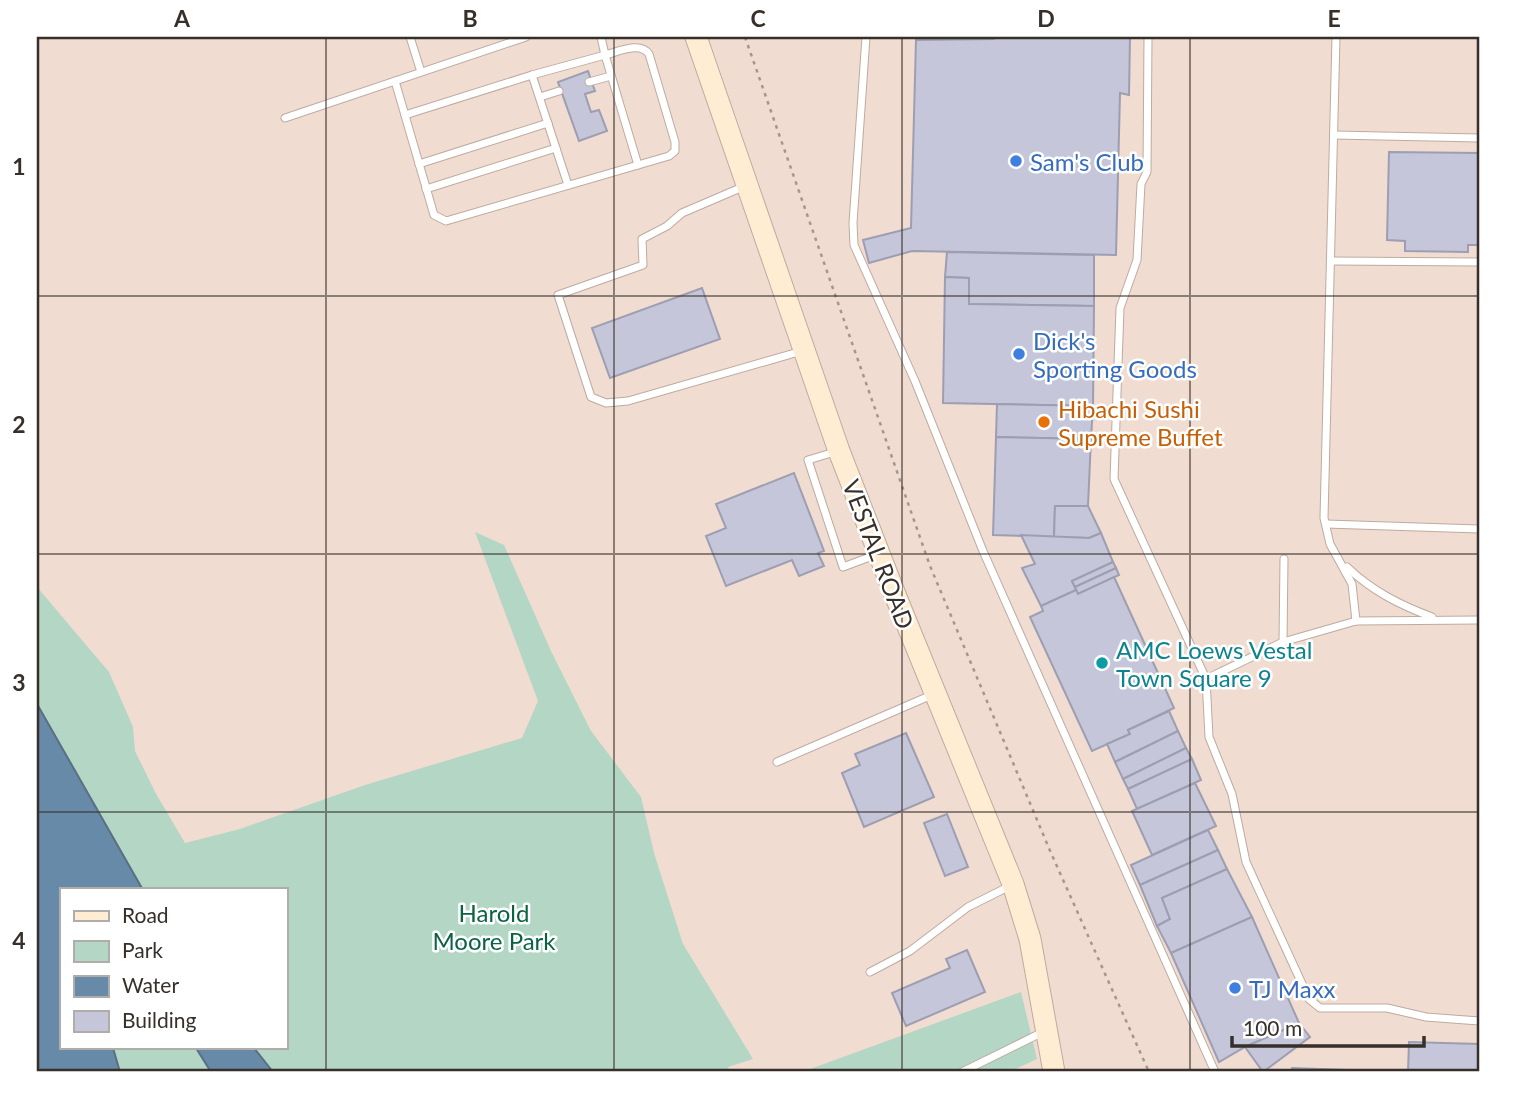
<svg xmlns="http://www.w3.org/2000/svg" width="1516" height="1109" viewBox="0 0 1516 1109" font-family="Lato,sans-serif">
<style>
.green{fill:#b4d6c5}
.water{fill:#688aa9;stroke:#596f83;stroke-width:2}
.building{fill:#c5c6d9;stroke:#9d9eb1;stroke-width:2}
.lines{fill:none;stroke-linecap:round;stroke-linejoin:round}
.lane-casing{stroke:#beaba0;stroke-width:9}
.secondary-casing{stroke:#beaba0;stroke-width:23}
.path{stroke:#a6978e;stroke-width:2.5;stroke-dasharray:3.5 5;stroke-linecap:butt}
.lane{stroke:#fff;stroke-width:7}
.secondary{stroke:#feedd2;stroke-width:21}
.grid{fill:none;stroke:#362f2a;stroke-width:2;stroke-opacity:0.55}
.shop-dot{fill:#3f7fe0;stroke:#fff;stroke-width:2.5}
.food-dot{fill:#e8710a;stroke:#fff;stroke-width:2.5}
.culture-dot{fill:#0f9aa8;stroke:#fff;stroke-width:2.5}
.labels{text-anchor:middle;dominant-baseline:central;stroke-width:5;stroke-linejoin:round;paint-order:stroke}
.shop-label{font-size:24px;fill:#366cbe;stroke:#fff;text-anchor:start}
.food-label{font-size:24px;fill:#c56008;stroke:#fff;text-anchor:start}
.street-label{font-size:24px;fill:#362f2a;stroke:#fff}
.culture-label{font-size:24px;fill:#0d838f;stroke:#fff;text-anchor:start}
.park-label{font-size:24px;fill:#0b6345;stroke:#fff}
.neatline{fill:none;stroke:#362f2a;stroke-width:2.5}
.grid-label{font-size:23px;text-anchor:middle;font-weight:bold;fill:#362f2a}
</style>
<rect width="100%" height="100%" fill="#f0dcd1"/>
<g class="green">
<path d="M475 532 504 545 551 651 591 731 641 797 654 853 683 944 753 1059 728 1067 730 1072H273L254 1048H285V890H143L37 704V587L109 672 133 727 135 751 155 792 185 843 240 829 365 785 522 738 538 701Z"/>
<path d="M1021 992 1037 1059 1009 1072H802Z"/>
<path d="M113 1048H196L211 1072H120Z"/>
</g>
<g class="water">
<path d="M37 704 143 890H61V1048H113L120 1072H37Z"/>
<path d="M196 1048H254L273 1072H211Z"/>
</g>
<g class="building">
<path d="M994 37H1130L1129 95 1120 93 1116 255 912 251 869 263 863 240 911 228 916 40 994 39Z"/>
<path d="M588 71 595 91 585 94 591 112 599 110 607 131 579 141 558 82Z"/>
<path d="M1389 152 1479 153V245H1468V252L1405 251V241L1387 240Z"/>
<path d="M947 252 1094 255V306L969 304V278L945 277Z"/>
<path d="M945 277 969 278V304L1094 306 1093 406 943 403Z"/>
<path d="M702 288 720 339 610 378 592 328Z"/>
<path d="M997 404 1093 406 1091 439 996 437Z"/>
<path d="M996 437 1091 439 1088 506H1055L1054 537 993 535Z"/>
<path d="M794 473 824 551 818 553 824 566 799 576 792 560 726 586 706 536 726 528 716 504Z"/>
<path d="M1055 506H1088L1101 533 1089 538 1054 537Z"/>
<path d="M1101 533 1113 562 1072 581 1076 590 1041 606 1022 568 1035 564 1021 535 1089 538Z"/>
<path d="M1113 562 1116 568 1075 587 1072 581Z"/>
<path d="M1116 568 1119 575 1078 594 1075 587Z"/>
<path d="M1114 577 1174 708 1128 730 1130 734 1092 751 1030 617 1043 611 1041 606 1076 590 1078 594Z"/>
<path d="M1169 711 1178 731 1115 762 1107 744 1130 734 1128 730Z"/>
<path d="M1178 731 1186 748 1123 779 1115 762Z"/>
<path d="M906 733 934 797 864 827 842 773 860 765 855 754Z"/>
<path d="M1186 748 1192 759 1128 789 1123 779Z"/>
<path d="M1192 759 1201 780 1137 809 1128 789Z"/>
<path d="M1195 783 1216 826 1152 855 1132 811Z"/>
<path d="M947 814 968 867 945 876 924 823Z"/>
<path d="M1208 830 1218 850 1140 885 1131 865Z"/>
<path d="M1218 850 1227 869 1162 898 1170 919 1157 926 1140 885Z"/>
<path d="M1227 869 1252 917 1171 953 1157 926 1170 919 1162 898Z"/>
<path d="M1252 917 1299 1023 1245 1047 1219 1062 1171 953Z"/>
<path d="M967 950 985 992 906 1026 892 993 950 968 946 959Z"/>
<path d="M1299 1023 1310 1037 1263 1072 1245 1047Z"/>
<path d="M1409 1042 1479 1044V1072H1408Z"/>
<path d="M1292 1068 1403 1072H1291Z"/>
</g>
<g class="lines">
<g class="lane-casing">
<g id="lane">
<path d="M410 37 421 72"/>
<path d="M866 37 853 223 854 245 915 381 983 551 1215 1072"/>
<path d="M1148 37 1147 172 1141 184 1137 260 1120 308 1114 479 1206 679 1209 737 1232 794 1246 862 1309 999 1320 1008H1387L1426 1017 1479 1021"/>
<path d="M1336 37 1324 518 1330 544 1352 584 1356 621"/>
<path d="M532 75 568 185"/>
<path d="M395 81 434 215 446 221 669 156 675 151V142L649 54C640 41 618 52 605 55L601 37"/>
<path d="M589 82 611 76"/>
<path d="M540 97 559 91"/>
<path d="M405 115 532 75 605 55 638 165"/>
<path d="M285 118 526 37"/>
<path d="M1334 135 1479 138"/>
<path d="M419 164 548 123"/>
<path d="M745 186 682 213 667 226 642 239 643 265 558 295 591 397 606 403 628 401 802 351"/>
<path d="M426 189 556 148"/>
<path d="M1331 261 1479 262"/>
<path d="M838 451 808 460 843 567 878 554"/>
<path d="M1326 524 1479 529"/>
<path d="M1347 567C1372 591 1400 605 1432 617"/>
<path d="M1283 642 1284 559"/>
<path d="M1206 679 1283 642 1356 621 1479 620"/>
<path d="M777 762 934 694"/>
<path d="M870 972 910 951 968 907 1012 885"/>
<path d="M962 1072 1043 1032"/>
</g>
</g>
<g class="secondary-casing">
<path id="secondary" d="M696 37 839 451 896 597 1013 884 1030 939 1054 1072"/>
</g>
<path class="path" d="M745 37 930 566 1051 853 1149 1072"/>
<use href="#lane" class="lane"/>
<use href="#secondary" class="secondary"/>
</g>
<path class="grid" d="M326 37V1072M614 37V1072M902 37V1072M1190 37V1072M37 296H1479M37 554H1479M37 812H1479"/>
<g class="shop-dot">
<circle cx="1016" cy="161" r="7"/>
<circle cx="1019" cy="354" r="7"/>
<circle cx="1235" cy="988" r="7"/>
</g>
<circle class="food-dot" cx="1044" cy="422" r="7"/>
<circle class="culture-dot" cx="1102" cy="663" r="7"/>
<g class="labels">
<g class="shop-label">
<text x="1030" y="161">Sam's Club</text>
<text x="1033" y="340">Dick's<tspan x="1033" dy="28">Sporting Goods</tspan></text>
<text x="1249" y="988">TJ Maxx</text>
</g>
<g class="food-label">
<text x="1058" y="408">Hibachi Sushi<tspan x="1058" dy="28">Supreme Buffet</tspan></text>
</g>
<g class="street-label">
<text transform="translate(879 554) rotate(69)">VESTAL ROAD</text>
</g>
<g class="culture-label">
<text x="1116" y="649">AMC Loews Vestal<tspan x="1116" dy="28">Town Square 9</tspan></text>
</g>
<g class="park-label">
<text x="494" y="912">Harold<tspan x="494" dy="28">Moore Park</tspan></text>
</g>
</g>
<rect width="1516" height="1109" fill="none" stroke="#ffffff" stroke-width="77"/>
<rect x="60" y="888" width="228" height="161" fill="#ffffff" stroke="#afacaa" stroke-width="2"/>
<rect x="74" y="911" width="35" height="10" fill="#feedd2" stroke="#afacaa" stroke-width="2"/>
<text x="122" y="923" font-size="21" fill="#362f2a">Road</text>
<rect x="74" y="941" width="35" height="21" fill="#b4d6c5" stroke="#afacaa" stroke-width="2"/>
<text x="122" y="958" font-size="21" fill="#362f2a">Park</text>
<rect x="74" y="976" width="35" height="21" fill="#688aa9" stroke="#afacaa" stroke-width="2"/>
<text x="122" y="993" font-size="21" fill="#362f2a">Water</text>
<rect x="74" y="1011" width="35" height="21" fill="#c5c6d9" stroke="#afacaa" stroke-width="2"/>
<text x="122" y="1028" font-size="21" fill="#362f2a">Building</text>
<path d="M1232 1036v10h192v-10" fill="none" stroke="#362f2a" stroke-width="3.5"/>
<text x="1243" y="1036" font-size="21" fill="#362f2a" stroke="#ffffff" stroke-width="5" paint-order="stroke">100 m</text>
<rect x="38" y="38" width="1440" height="1032" class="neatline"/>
<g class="grid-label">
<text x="182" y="27">A</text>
<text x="470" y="27">B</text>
<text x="758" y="27">C</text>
<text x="1046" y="27">D</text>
<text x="1334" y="27">E</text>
<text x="19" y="175">1</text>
<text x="19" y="433">2</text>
<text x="19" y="691">3</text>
<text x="19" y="949">4</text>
</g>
</svg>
